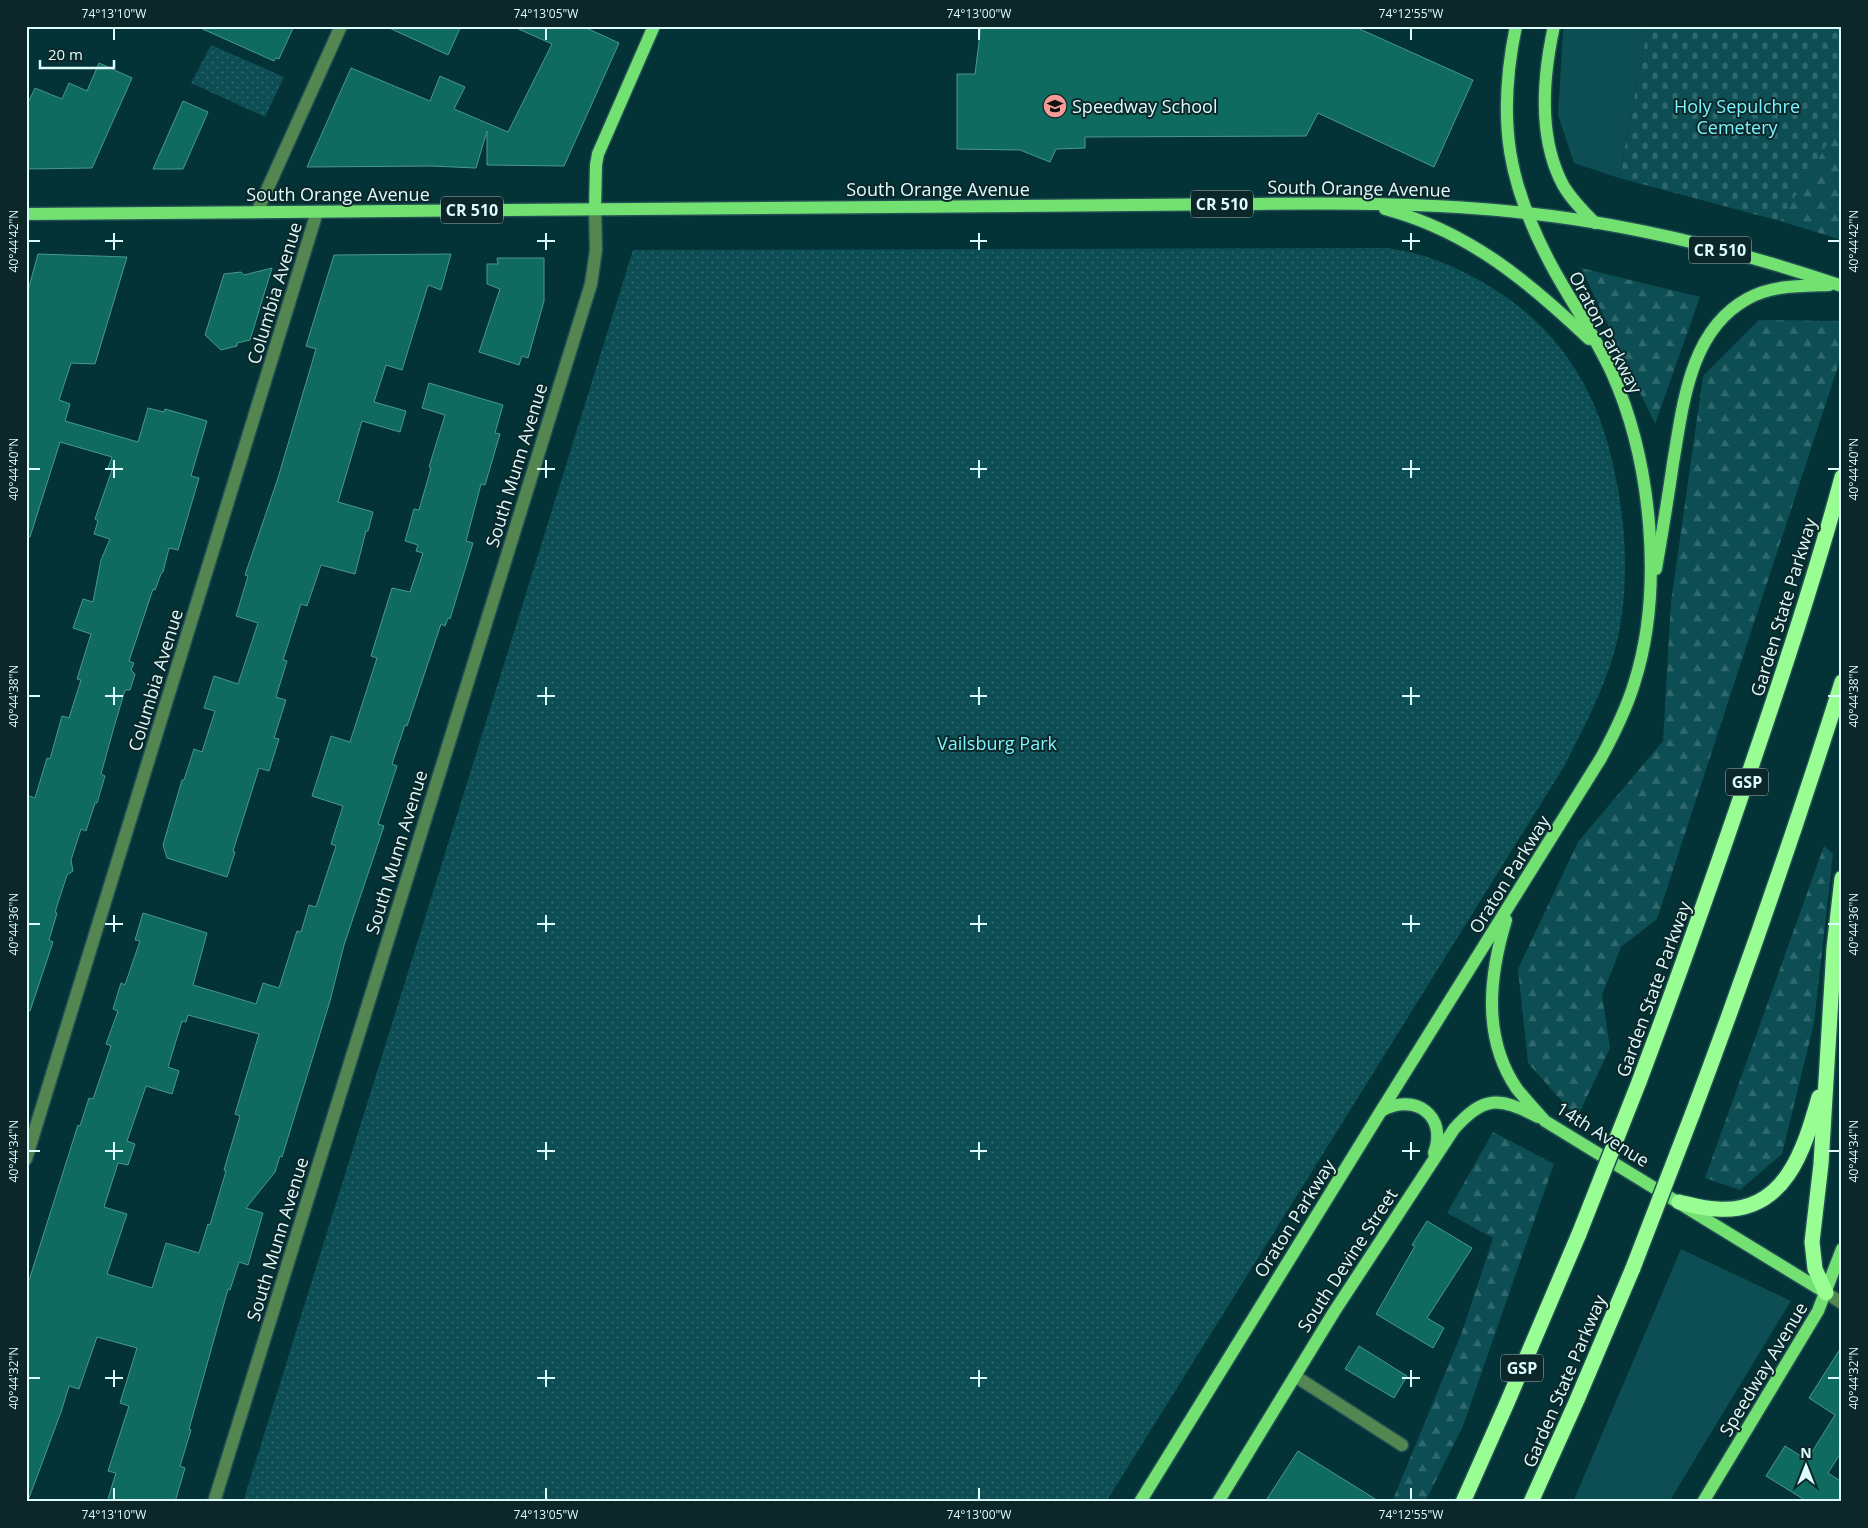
<svg xmlns="http://www.w3.org/2000/svg" width="1868" height="1528" viewBox="0 0 1868 1528" font-family="'Open Sans',sans-serif">
<style>
.grass{fill:#0c4e53}
.forest{fill:url(#forest-firs)}
.cemetery{fill:url(#cemetery-stones)}
.park{fill:url(#park-dots)}
.building{fill:#0f6a60;stroke:#4a988d;fill-rule:evenodd}
.lines{fill:none;stroke-linecap:round;stroke-linejoin:round}
.minor-casing{stroke:#224f53;stroke-width:15}
.major-casing{stroke:#224f53;stroke-width:15}
.highway-casing{stroke:#224f53;stroke-width:18}
.minor{stroke:#548652;stroke-width:12}
.major{stroke:#73e171;stroke-width:12}
.highway{stroke:#98fe94;stroke-width:15}
.highway-bridge-casing{stroke:#224f53;stroke-width:18;stroke-linecap:butt}
.highway-bridge{stroke:#98fe94;stroke-width:15}
.ticks{fill:none;stroke:#ddfcfe;stroke-width:2}
.labels{text-anchor:middle;dominant-baseline:central;stroke-width:4;stroke-linejoin:round;paint-order:stroke}
.shield{fill:#0d2729;stroke:#9fbcbe;stroke-width:1}
.shield-label{font-size:16px;font-weight:bold;fill:#ddfcfe}
.poi-label{font-size:18px;fill:#ddfcfe;stroke:#0d2729;text-anchor:start}
.park-label{font-size:18px;fill:#7af4ff;stroke:#0d2729}
.street-label{font-size:18px;fill:#ddfcfe;stroke:#0d2729}
.neatline{fill:none;stroke:#ddfcfe;stroke-width:2}
.ticks-label{font-size:12px;text-anchor:middle;fill:#ddfcfe}
</style>
<defs>
<pattern id="forest-firs" width="22" height="20" patternUnits="userSpaceOnUse" patternTransform="scale(1.25)"><rect width="22" height="20" fill="#0c4e53"/><path d="M5 1l3.5 6h-7zM16 11l3.5 6h-7z" fill="#2f686d"/></pattern>
<pattern id="cemetery-stones" width="16" height="16" patternUnits="userSpaceOnUse" patternTransform="scale(1.25)"><rect width="16" height="16" fill="#0c4e53"/><path d="M2 7V4a2 2 0 0 1 4 0v3zM10 15v-3a2 2 0 0 1 4 0v3z" fill="#2f686d"/></pattern>
<pattern id="park-dots" width="8" height="8" patternUnits="userSpaceOnUse" patternTransform="scale(1.25)"><rect width="8" height="8" fill="#0c4e53"/><path d="M2 2h.1M6 6h.1" fill="none" stroke="#2f686d" stroke-width="1.8" stroke-linecap="round"/></pattern>
</defs>
<rect width="100%" height="100%" fill="#033337"/>
<g class="grass">
<path d="M1565 26H1648L1619 178 1574 163 1558 115 1563 32Z"/>
<path d="M1681 1249 1791 1301 1669 1502H1573Z"/>
</g>
<g class="forest">
<path d="M1842 120V240L1780 221Z"/>
<path d="M1581 268 1700 297 1655 424Z"/>
<path d="M1759 320 1842 321V354L1657 919 1621 947 1602 995 1610 1048 1577 1118 1528 1063 1518 969 1578 842 1663 741 1671 602 1703 376Z"/>
<path d="M1824 846 1833 854 1814 1023 1782 1154 1740 1190 1705 1178Z"/>
<path d="M1493 1132 1554 1164 1463 1426 1425 1502H1392L1462 1332 1493 1238 1447 1213Z"/>
</g>
<path class="cemetery" d="M1648 26H1842V120L1780 221 1619 178Z"/>
<g class="park">
<path d="M211 45 284 77 265 117 191 83Z"/>
<path d="M1387 248C1420 252 1450 264 1479 280 1568 330 1605 402 1620 501 1626 540 1627 582 1621 621 1613 673 1588 719 1565 765L1106 1502H243L633 250Z"/>
</g>
<g class="building">
<path d="M196 26H294L279 59 276 58 274 61Z"/>
<path d="M385 26H461L448 55Z"/>
<path d="M512 26H582L619 43 564 166 487 165V131L476 168 431 166 307 167 351 68 430 101 440 76 465 87 454 109 508 132 552 44Z"/>
<path d="M981 26H1353L1473 80 1434 167 1318 113 1306 136 1085 137V148L1056 149 1050 162 1020 150 957 149V74H975Z"/>
<path d="M99 63 132 78 92 168 26 169V107L35 88 62 99 69 83 87 91Z"/>
<path d="M183 101 208 112 183 169H153Z"/>
<path d="M38 254 127 257 95 364 71 363 59 400 70 404 65 421 138 442 148 408 164 412 165 409 207 421 191 476 199 478 178 550 169 548 163 572 161 574 155 590 153 589 129 661 134 663 131 670 135 674 130 690H125L114 727 101 774 105 776 97 803H95L86 831 81 829 71 860 73 871 67 875 55 912 57 913 49 940 53 942 30 1011 26 1010V795L35 798 47 758 50 759 62 716 69 718 81 680 77 679 91 634 73 628 83 599 93 602 101 560 110 539 94 534 98 521 95 519 112 470 108 468 112 457 60 442 30 537 26 536V298Z"/>
<path d="M451 254 441 290 428 285 402 370 386 365 374 402 406 411 400 432 362 421 338 502 373 512 368 531H366L355 574 321 565 307 606 301 604 283 660 287 661 276 697 286 700 274 738 279 739 269 771 259 768 233 851 235 852 227 877 167 858 163 845 182 780H184L194 749 202 752 215 711 204 708 214 676 238 684 258 623 236 616 248 576 245 575 278 478 316 349 306 346 334 255Z"/>
<path d="M497 258H544V301L528 358 522 356 519 365 479 352 500 289 487 284V264H498Z"/>
<path d="M272 268 250 340 237 343V346L221 350 205 335 224 274 241 272 244 275Z"/>
<path d="M429 383 503 405 495 433 500 434 485 485 481 484 466 541 473 543 450 619 448 618 445 626 441 624 407 726 405 725 392 764 397 766 378 824 384 826 344 945 330 1001 282 1157 280 1156 275 1172 246 1208 263 1213 248 1265 239 1262 230 1290 228 1289 189 1429 191 1430 180 1466 185 1468 175 1502H107L116 1473 108 1471 129 1406 120 1403 137 1348 97 1337 79 1389 69 1386 61 1412 29 1498H26V1290L78 1125 80 1126 89 1098 93 1099 111 1046 106 1044 118 1011 113 1009 121 983 125 985 140 941 135 940 143 913 207 933 193 985 256 1004 263 983 279 988 297 931 301 932 309 905 316 907 336 846 331 844 343 806 312 796 331 736 350 742 377 658 371 656 392 588 410 592 423 553 416 551 418 545 405 541 414 509 419 510 431 468 429 467 445 415 422 408ZM188 1015 259 1034 235 1114 240 1116 224 1170 226 1171 210 1225 208 1224 199 1253 166 1243 152 1288 107 1274 127 1214 104 1207 118 1163 128 1165 135 1144 127 1141 146 1086 172 1094 179 1071 168 1067 182 1021 186 1022Z"/>
<path d="M1427 1221 1472 1248 1427 1318 1444 1328 1433 1348 1376 1314 1415 1246 1412 1245Z"/>
<path d="M1359 1346 1407 1376 1394 1398 1345 1369Z"/>
<path d="M1842 1346V1451L1828 1473 1842 1482V1502H1808L1766 1476 1785 1446 1807 1460 1835 1415 1809 1398Z"/>
<path d="M1298 1451 1380 1502H1265Z"/>
</g>
<g class="lines">
<g class="minor-casing">
<g id="minor">
<path d="M257 212 341 26"/>
<path d="M26 1159 317 212"/>
<path d="M1826 1293 1842 1303"/>
<path d="M1295 1376 1402 1445"/>
<path d="M214 1502 591 284 596 250 595 209"/>
</g>
</g>
<g class="major-casing">
<g id="major">
<path d="M1554 26C1543 76 1538 138 1563 185 1571 199 1583 211 1595 223"/>
<path d="M595 209 596 165 598 154 654 26"/>
<path d="M1385 209C1468 231 1528 281 1589 339"/>
<path d="M26 214 1255 204C1345 203 1436 203 1526 213 1631 224 1742 252 1842 286"/>
<path d="M1656 569C1662 534 1668 498 1673 463 1683 406 1689 331 1747 299 1772 285 1800 286 1829 285"/>
<path d="M1506 920C1489 976 1482 1038 1517 1089 1526 1100 1535 1110 1545 1121L1826 1293"/>
<path d="M1381 1111C1415 1092 1448 1116 1434 1153"/>
<path d="M1140 1502 1381 1111 1601 758C1614 734 1626 710 1634 684 1664 591 1652 462 1612 373 1596 338 1574 306 1555 272 1508 187 1496 122 1516 26"/>
<path d="M1218 1502 1334 1312 1454 1129C1484 1095 1499 1097 1538 1117"/>
<path d="M1703 1502 1818 1311 1842 1249"/>
</g>
</g>
<g class="highway-casing">
<g id="highway">
<path d="M1639 1082C1677 981 1713 879 1748 776 1782 677 1815 578 1842 477"/>
<path d="M1692 1115C1746 972 1796 828 1842 682"/>
<path d="M1679 1202C1692 1205 1704 1209 1717 1209 1785 1214 1804 1150 1819 1097"/>
<path d="M1826 1293 1815 1269 1812 1242 1821 1164 1834 948 1842 878"/>
<path d="M1463 1502 1507 1403 1579 1234"/>
<path d="M1531 1502 1577 1400 1633 1268"/>
</g>
</g>
<use href="#minor" class="minor"/>
<use href="#major" class="major"/>
<use href="#highway" class="highway"/>
<g class="highway-bridge-casing">
<g id="highway-bridge">
<path d="M1579 1234 1639 1082"/>
<path d="M1633 1268 1692 1115"/>
</g>
</g>
<use href="#highway-bridge" class="highway-bridge"/>
</g>
<path class="ticks" d="M114 28V40M546 28V40M979 28V40M1411 28V40M114 233V250M546 233V250M979 233V250M1411 233V250M28 241H40M105 241H123M537 241H555M970 241H987M1402 241H1420M1828 241H1840M114 460V478M546 460V478M979 460V478M1411 460V478M28 469H40M105 469H123M537 469H555M970 469H987M1402 469H1420M1828 469H1840M114 687V705M546 687V705M979 687V705M1411 687V705M28 696H40M105 696H123M537 696H555M970 696H987M1402 696H1420M1828 696H1840M114 915V932M546 915V932M979 915V932M1411 915V932M28 924H40M105 924H123M537 924H555M970 924H987M1402 924H1420M1828 924H1840M114 1142V1160M546 1142V1160M979 1142V1160M1411 1142V1160M28 1151H40M105 1151H123M537 1151H555M970 1151H987M1402 1151H1420M1828 1151H1840M114 1370V1387M546 1370V1387M979 1370V1387M1411 1370V1387M28 1378H40M105 1378H123M537 1378H555M970 1378H987M1402 1378H1420M1828 1378H1840M114 1488V1500M546 1488V1500M979 1488V1500M1411 1488V1500"/>
<defs>
<g id="school-disc" transform="scale(1.25)"><circle r="9.5" fill="#f59b96" stroke="#0d2729"/><path d="M0-5L7-2L0 1L-7-2ZM-4 1L0 2.5L4 1V4Q0 6-4 4Z" fill="#111"/></g>
</defs>
<g fill-rule="evenodd">
<use href="#school-disc" x="1055" y="106"/>
</g>
<g class="labels">
<g class="shield">
<rect x="1191" y="190.5" width="62" height="27" rx="4"/>
<rect x="441" y="196.5" width="62" height="27" rx="4"/>
<rect x="1689" y="236.5" width="62" height="27" rx="4"/>
<rect x="1726" y="768.5" width="42" height="27" rx="4"/>
<rect x="1501" y="1354.5" width="42" height="27" rx="4"/>
</g>
<g class="shield-label">
<text x="1222" y="204">CR 510</text>
<text x="472" y="210">CR 510</text>
<text x="1720" y="250">CR 510</text>
<text x="1747" y="782">GSP</text>
<text x="1522" y="1368">GSP</text>
</g>
<g class="poi-label">
<text x="1072" y="106">Speedway School</text>
</g>
<g class="park-label">
<text x="1737" y="106">Holy Sepulchre<tspan x="1737" dy="21">Cemetery</tspan></text>
<text x="997" y="743">Vailsburg Park</text>
</g>
<g class="street-label">
<text transform="translate(1359 188) rotate(1)">South Orange Avenue</text>
<text x="938" y="189">South Orange Avenue</text>
<text x="338" y="194">South Orange Avenue</text>
<text transform="translate(274 293) rotate(-73)">Columbia Avenue</text>
<text transform="translate(1606 332) rotate(62)">Oraton Parkway</text>
<text transform="translate(516 465) rotate(-73)">South Munn Avenue</text>
<text transform="translate(1783 607) rotate(-73)">Garden State Parkway</text>
<text transform="translate(155 680) rotate(-73)">Columbia Avenue</text>
<text transform="translate(396 852) rotate(-73)">South Munn Avenue</text>
<text transform="translate(1509 874) rotate(-58)">Oraton Parkway</text>
<text transform="translate(1653 989) rotate(-70)">Garden State Parkway</text>
<text transform="translate(1603 1134) rotate(32)">14th Avenue</text>
<text transform="translate(1294 1218) rotate(-58)">Oraton Parkway</text>
<text transform="translate(277 1239) rotate(-73)">South Munn Avenue</text>
<text transform="translate(1347 1260) rotate(-57)">South Devine Street</text>
<text transform="translate(1763 1369) rotate(-59)">Speedway Avenue</text>
<text transform="translate(1564 1381) rotate(-67)">Garden State Parkway</text>
</g>
</g>
<rect width="1868" height="1528" fill="none" stroke="#0d2729" stroke-width="55"/>
<g transform="translate(1806 1466)" stroke="#0d2729" stroke-width="4" paint-order="stroke">
<path d="M0-4L9 19L0 12L-9 19Z" fill="#ddfcfe"/>
<text y="-8" font-size="14" font-weight="bold" text-anchor="middle" fill="#ddfcfe">N</text>
</g>
<path d="M40 60v8h74v-8" fill="none" stroke="#ddfcfe" stroke-width="2.5"/>
<text x="48" y="60" font-size="15" fill="#ddfcfe" stroke="#0d2729" stroke-width="4" paint-order="stroke">20 m</text>
<rect x="28" y="28" width="1812" height="1472" class="neatline"/>
<g class="ticks-label">
<text x="114" y="18">74°13'10"W</text>
<text x="546" y="18">74°13'05"W</text>
<text x="979" y="18">74°13'00"W</text>
<text x="1411" y="18">74°12'55"W</text>
<text transform="translate(14 241) rotate(-90)" y="4">40°44'42"N</text>
<text transform="translate(1854 241) rotate(-90)" y="4">40°44'42"N</text>
<text transform="translate(14 469) rotate(-90)" y="4">40°44'40"N</text>
<text transform="translate(1854 469) rotate(-90)" y="4">40°44'40"N</text>
<text transform="translate(14 696) rotate(-90)" y="4">40°44'38"N</text>
<text transform="translate(1854 696) rotate(-90)" y="4">40°44'38"N</text>
<text transform="translate(14 924) rotate(-90)" y="4">40°44'36"N</text>
<text transform="translate(1854 924) rotate(-90)" y="4">40°44'36"N</text>
<text transform="translate(14 1151) rotate(-90)" y="4">40°44'34"N</text>
<text transform="translate(1854 1151) rotate(-90)" y="4">40°44'34"N</text>
<text transform="translate(14 1378) rotate(-90)" y="4">40°44'32"N</text>
<text transform="translate(1854 1378) rotate(-90)" y="4">40°44'32"N</text>
<text x="114" y="1519">74°13'10"W</text>
<text x="546" y="1519">74°13'05"W</text>
<text x="979" y="1519">74°13'00"W</text>
<text x="1411" y="1519">74°12'55"W</text>
</g>
</svg>
